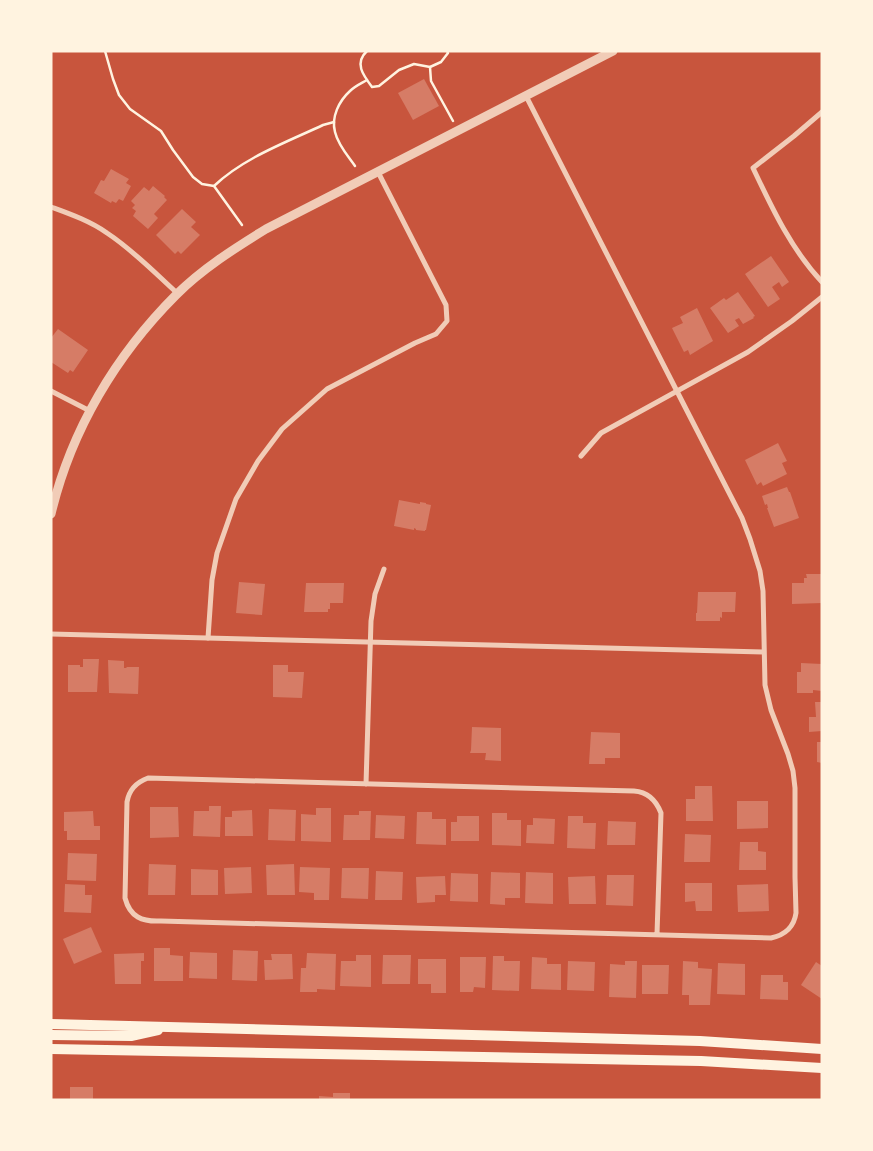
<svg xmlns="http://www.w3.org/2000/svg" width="873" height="1151" viewBox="0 0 873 1151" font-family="'IBM Plex Sans',sans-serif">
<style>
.building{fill:#d67c66}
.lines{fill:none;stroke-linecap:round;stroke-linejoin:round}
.path{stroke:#fff3e0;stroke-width:2.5}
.minor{stroke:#f1ccb7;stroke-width:5}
.tertiary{stroke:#f1ccb7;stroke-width:9}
.secondary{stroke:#fff3e0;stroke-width:10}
</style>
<rect width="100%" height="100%" fill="#c8553d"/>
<g class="building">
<path d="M424 79 439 106 413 120 398 93Z"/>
<path d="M111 169 129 179 126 183 131 186 123 201 119 199 116 203 112 201 111 203 94 193 101 180 104 181Z"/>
<path d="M153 186 165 196 164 197 167 200 154 214 158 218 148 229 133 216 136 211 132 208 135 205 131 201 144 187 149 191Z"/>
<path d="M182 209 196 222 191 227 200 235 181 254 178 251 175 254 156 235Z"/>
<path d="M771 256 789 282 782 287 779 282 772 287 780 299 768 307 745 274Z"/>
<path d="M738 292 755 316 753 317 754 318 743 324 739 318 735 320 739 326 728 333 710 308 724 298 726 300Z"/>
<path d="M697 308 713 341 690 355 688 350 684 352 672 328 683 323 680 317Z"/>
<path d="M58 329 88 350 73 372 70 370 68 373 51 362V349L52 348 51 347V338Z"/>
<path d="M778 443 787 461 782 463 787 474 763 486 761 482 757 485 745 460Z"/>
<path d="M787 487 789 492H790L799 518 774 527 767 508H768L767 504 765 505 762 496Z"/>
<path d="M399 500 420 504V502L426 503V504L431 505 426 530H425V531L416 530V529L414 528V530L394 526Z"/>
<path d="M806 574H822V603L792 604V583H804V578H807Z"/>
<path d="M239 582 265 584 262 615 236 613Z"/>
<path d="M306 583H344L343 603H330V609H328V612H304Z"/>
<path d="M698 592H736L735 612H722V618L720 617V621H696V613H697Z"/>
<path d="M83 659H99L97 692H68V665H80V667H83Z"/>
<path d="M108 660 124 661V668H127L126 667H139L138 694 109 693Z"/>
<path d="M801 663 822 664V691L813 690V693H797V672H801Z"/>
<path d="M273 665H288V672H304L302 698 273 697Z"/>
<path d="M815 702H822V731L809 732V717H816Z"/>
<path d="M472 727 501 728V761L485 760 486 753H470L471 750Z"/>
<path d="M591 732 620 733V758H605V764H589Z"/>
<path d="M817 742H822V763L817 762Z"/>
<path d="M695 786H712L713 821H686V799H695Z"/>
<path d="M737 801H768V828L737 829Z"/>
<path d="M209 806H221L220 837 193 836 194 811H209Z"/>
<path d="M150 807H178L179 837 150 838Z"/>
<path d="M316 808H331V842L301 841V814L316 815Z"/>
<path d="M269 809 296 810 295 841 268 840Z"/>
<path d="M252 810 253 836H225V817H232V811Z"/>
<path d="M93 811 94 826H100V840H67V831H64V812Z"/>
<path d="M359 811H371L370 840H343L344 815H359Z"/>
<path d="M417 812H432V819H446V845L416 844Z"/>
<path d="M492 813H507V820H521V846L492 845Z"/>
<path d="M376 815 405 816 404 839 375 838Z"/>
<path d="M457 816H479V841H451V822H457Z"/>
<path d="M568 816H583V823H596L595 849 567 848Z"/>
<path d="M533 818 555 819 554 844 526 843 527 825H533Z"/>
<path d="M608 821 636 822 635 845H607Z"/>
<path d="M685 834 711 835 710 862H684Z"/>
<path d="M740 842H758V851L766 852V870H739Z"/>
<path d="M68 853 97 854 96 881 67 880Z"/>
<path d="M149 864 176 865 175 895H148Z"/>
<path d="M294 864 295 895H267L266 865Z"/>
<path d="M251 867 252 893 225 894 224 868Z"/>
<path d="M300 867 330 868 329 900H314V893L299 892Z"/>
<path d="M342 868H369L368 899 341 898Z"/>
<path d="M191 869 218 870V895H191Z"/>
<path d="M376 871 403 872 402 900H375Z"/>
<path d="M491 872 520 873V898H505V905L490 904Z"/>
<path d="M526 872 553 873V904L525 903Z"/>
<path d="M451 873 478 874V902L450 901Z"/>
<path d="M607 875H634L633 906 606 905Z"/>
<path d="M445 876 446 895H435V902L417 903 416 877Z"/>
<path d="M595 876 596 904H569L568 877Z"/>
<path d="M685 883H712V911H696L695 901 685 902Z"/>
<path d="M65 884 85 885V895H92L91 913 64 912Z"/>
<path d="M768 884 769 911 738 912 737 885Z"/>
<path d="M91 927 102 952 74 964 63 939Z"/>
<path d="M154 948H170V955L183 956V981H154Z"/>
<path d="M233 950 258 951 257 981 232 980Z"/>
<path d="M190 952 217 953V979L189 978Z"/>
<path d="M144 953V961H141V984H115L114 954Z"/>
<path d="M307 953 336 954 335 990 317 989V992H300L301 968H306Z"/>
<path d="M271 954H292L293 979 265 980 264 960H272Z"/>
<path d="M356 955H371V987L340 986 341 961H356Z"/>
<path d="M383 955H411L410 984H382Z"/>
<path d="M493 956H504V961H520L519 991 492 990Z"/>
<path d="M460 957H486L485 988 474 987 473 992H460Z"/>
<path d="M532 957 547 958V964H561V990L531 989Z"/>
<path d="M418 959H446V993H431V984H418Z"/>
<path d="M568 961 595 962 594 991 567 990Z"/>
<path d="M625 961H637L636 998 609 997 610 964 625 965Z"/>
<path d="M683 961 698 962V968L712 969 710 1005H689V995H682Z"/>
<path d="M816 962 822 966V999L801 985Z"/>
<path d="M718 963 745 964V995L717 994Z"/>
<path d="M642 965H669L668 994H642Z"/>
<path d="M761 975H783V982H788V1000L760 999Z"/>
<rect x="70" y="1087" width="23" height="13"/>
<path d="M333 1093H350V1100H319V1096L333 1097Z"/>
</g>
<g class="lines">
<g class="path">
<path d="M105 51 113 79 119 95 130 109 161 131 173 150 193 177 202 184 214 186 242 225"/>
<path d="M367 51C354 63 363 75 372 87L379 86 399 70 414 64 430 67 441 62 448 53 447 51"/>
<path d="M430 67 431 81 453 121"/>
<path d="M355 166C348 156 338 145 335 132 331 117 339 101 350 91 355 86 362 83 367 80"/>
<path d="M214 186C243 158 287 142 323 125L334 122"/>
</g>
<g class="minor">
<path d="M526 96 684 405 742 518 750 539 760 571 763 591 765 685 771 710 788 754 793 771 795 788V877L796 913C794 927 785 935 771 938L161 921C142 922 130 917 125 898L127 802C129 790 137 782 148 778L634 791C648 792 656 800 661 813L657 934"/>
<path d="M822 112 794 136 753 168C772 208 791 249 822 282"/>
<path d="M51 207C70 214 90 221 107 233 133 250 155 273 177 293"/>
<path d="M51 391 90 411"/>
<path d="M581 456 601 433 748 352 792 321 822 297"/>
<path d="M51 634 763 652"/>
<path d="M208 638 212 580 217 553 236 499 258 461 282 429 327 389 415 343 436 334 447 321 446 305 378 172"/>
<path d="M366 784 371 621 375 594 384 569"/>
</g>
<path class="tertiary" d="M51 514C71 430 116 355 176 295 202 269 235 248 266 229L613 51"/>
<g class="secondary">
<path d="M51 1024 700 1041 822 1049"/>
<path d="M51 1035 131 1036 158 1030"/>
<path d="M51 1049 701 1061 822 1068"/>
</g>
</g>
<rect width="873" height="1151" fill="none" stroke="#fff3e0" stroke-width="105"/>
</svg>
